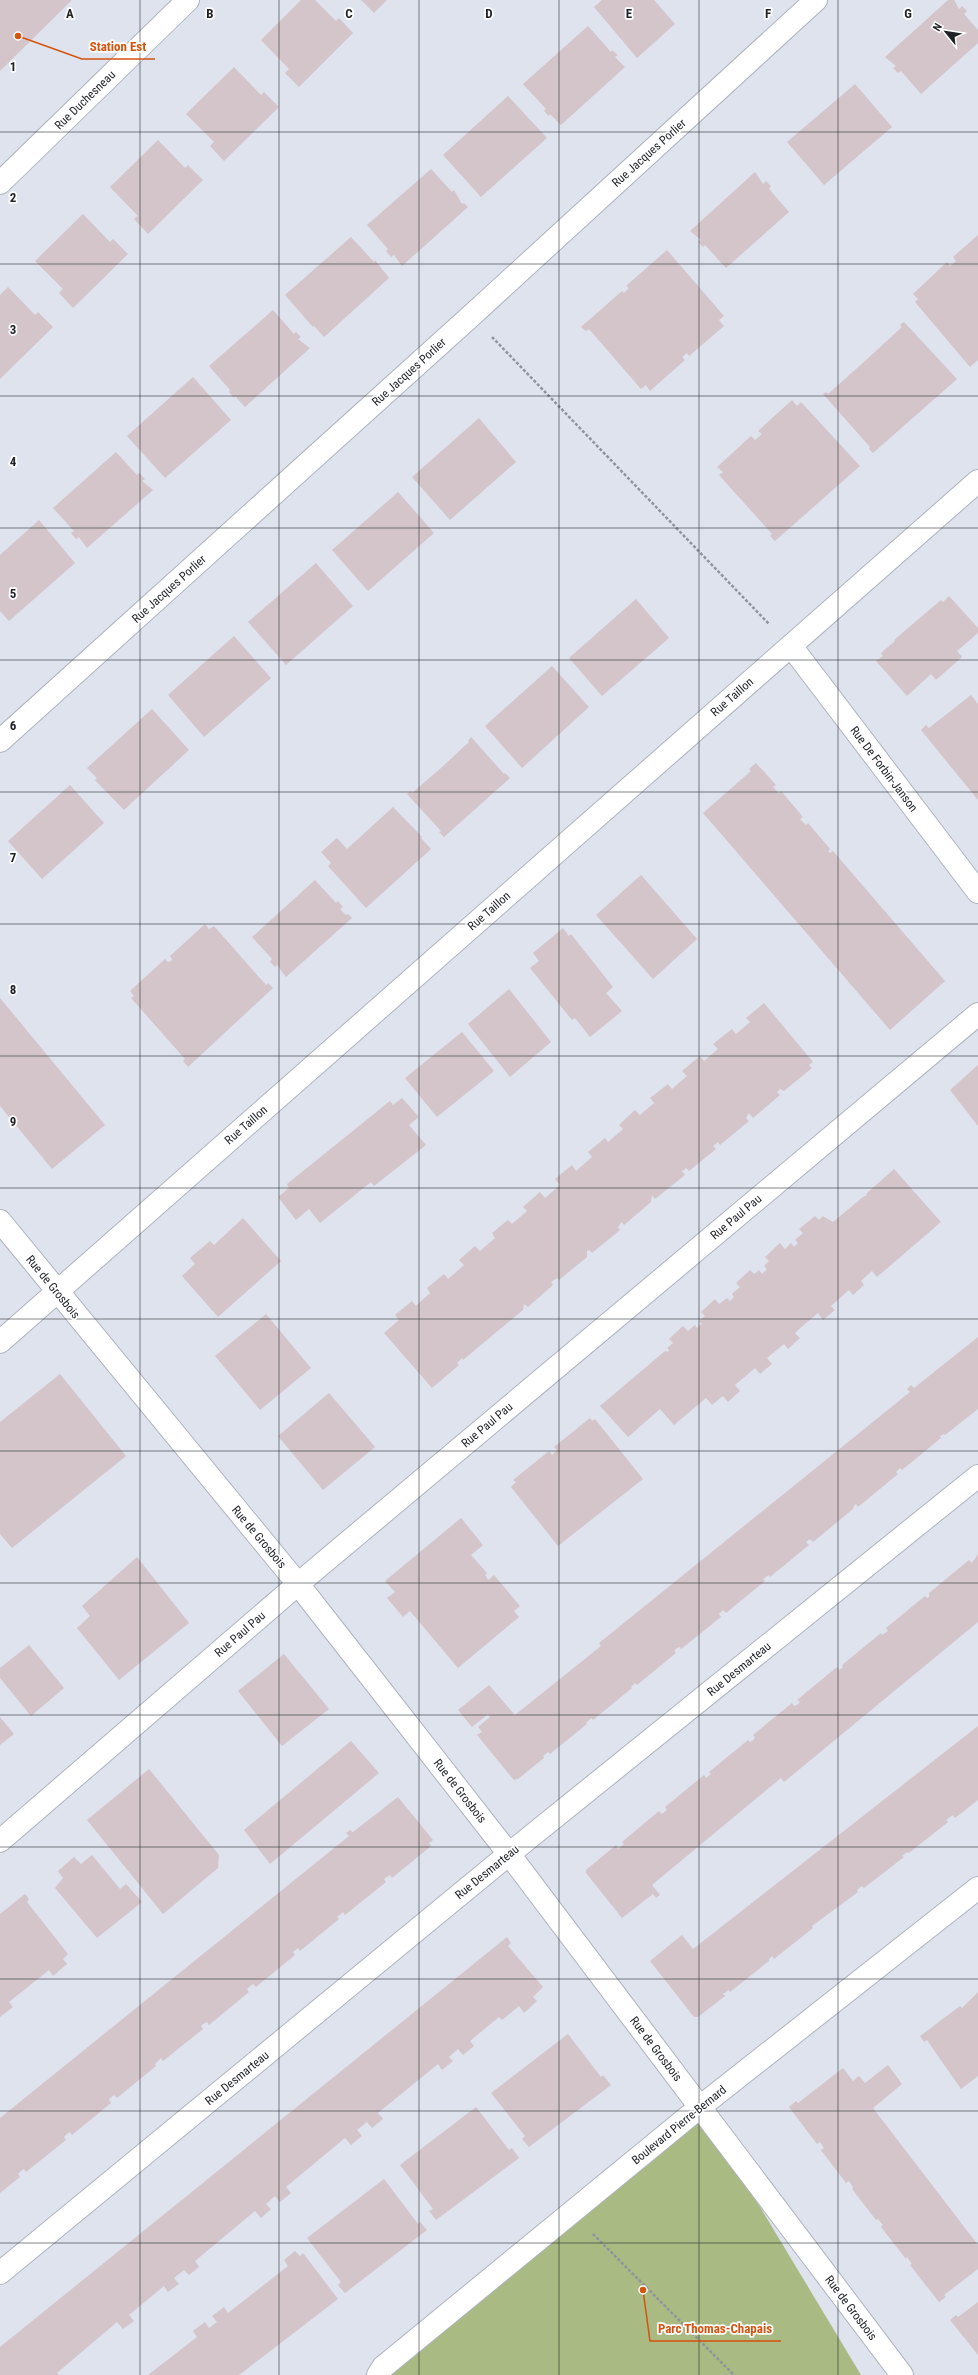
<svg xmlns="http://www.w3.org/2000/svg" width="978" height="2375" viewBox="0 0 978 2375" font-family="'Roboto Condensed',sans-serif">
<style>
.green{fill:#a9ba83}
.building{fill:#d3c5ca}
.lines{fill:none;stroke-linecap:round;stroke-linejoin:round}
.minor-casing{stroke:#aeb3be;stroke-width:24}
.path{stroke:#90939c;stroke-width:2.5;stroke-dasharray:3 2;stroke-linecap:butt}
.minor{stroke:#fff;stroke-width:22}
.grid{fill:none;stroke:#1f2125;stroke-width:1;stroke-opacity:0.55}
.labels{text-anchor:middle;dominant-baseline:central;stroke-width:3.5;stroke-linejoin:round;paint-order:stroke}
.street-label{font-size:12px;fill:#1f2125;stroke:#fff}
.grid-label{font-size:13px;text-anchor:middle;font-weight:bold;fill:#1f2125;stroke:#fff;stroke-width:3.5;stroke-linejoin:round;paint-order:stroke}
.leader{fill:none;stroke:#d4530e;stroke-width:1.5}
.callout-dot{fill:#d4530e;stroke:#fff;stroke-width:1.5}
.callout-label{font-size:13px;text-anchor:middle;font-weight:bold;fill:#d4530e;stroke:#fff;stroke-width:3.5;stroke-linejoin:round;paint-order:stroke}
</style>
<rect width="100%" height="100%" fill="#dee3ee"/>
<path class="green" d="M700 2107 861 2375H378Z"/>
<g class="building">
<path d="M0 0H72L0 71Z"/>
<path d="M301 0H315L336 21 339 18 353 33 299 87 285 73 289 69 261 40Z"/>
<path d="M361 0H387L374 13Z"/>
<path d="M602 0H654L675 24 637 58 594 7Z"/>
<path d="M948 0H954L959 9 962 6 967 11 964 14 978 30V43L921 94 901 71 898 73 893 68 896 66 885 57Z"/>
<path d="M588 26 611 52 612 50 618 55 615 57 625 67 561 125 550 114 549 116 544 111 546 109 523 84Z"/>
<path d="M234 67 261 95 264 92 279 107 224 161 210 146 214 142 186 114Z"/>
<path d="M855 84 892 127 824 185 787 142Z"/>
<path d="M508 96 547 138 481 197 443 155Z"/>
<path d="M158 140 185 168 188 165 203 180 148 234 134 219 138 216 110 187Z"/>
<path d="M431 169 452 192 454 190 462 204 464 203 468 207 402 266 394 255 391 257 386 251 388 249 367 225Z"/>
<path d="M755 172 763 184 766 181 771 186 769 189 789 212 726 268 705 245 703 247 698 242 701 240 690 231Z"/>
<path d="M83 214 110 242 113 239 128 254 73 308 59 293 63 289 35 261Z"/>
<path d="M978 235V360L970 367 915 302 918 299 913 294 947 262 950 266 956 261 953 257Z"/>
<path d="M351 237 374 262 375 260 389 278 324 337 314 326 313 327 285 295Z"/>
<path d="M667 250 724 316 719 320 724 326 689 356 687 353 682 357 685 360 650 391 646 385 641 389 589 329 586 331 581 327 622 291 624 293 629 288 626 286Z"/>
<path d="M8 287 35 315 38 312 53 327 0 379V295Z"/>
<path d="M273 310 294 334 296 332 301 337 298 339 310 348 245 407 235 396 234 398 229 392 230 390 209 366Z"/>
<path d="M904 322 957 379 873 453 869 449 870 447 823 394 826 392 828 394 865 361 902 327 900 325Z"/>
<path d="M193 377 231 420 165 478 127 436Z"/>
<path d="M792 400 797 406 801 402 860 466 775 541 770 536 772 534 719 475 723 472 717 467 751 436 755 440 762 434 758 431Z"/>
<path d="M479 418 516 462 450 520 412 477Z"/>
<path d="M116 452 137 475 139 473 145 479 142 481 153 490 87 548 79 537 76 539 71 533 74 531 53 508Z"/>
<path d="M398 492 434 533 368 591 332 550Z"/>
<path d="M39 520 75 563 9 621 0 611V555Z"/>
<path d="M316 563 353 606 286 665 248 622Z"/>
<path d="M949 596 978 628V633L957 651 962 657 936 680 931 674 907 696 876 661 883 656 881 653 895 641 894 640 941 600 943 602Z"/>
<path d="M636 599 669 638 602 696 569 658Z"/>
<path d="M234 636 271 678 204 737 168 695Z"/>
<path d="M552 666 589 707 522 768 485 726Z"/>
<path d="M971 695 978 704V800L921 730 926 725 929 728Z"/>
<path d="M152 709 189 750 124 810 95 780 97 778 87 768Z"/>
<path d="M471 737 504 774 505 773 510 778 444 837 439 832 441 831 407 794 410 791 412 793 441 768 469 742 468 741Z"/>
<path d="M756 763 776 785 773 787 779 794 781 791 803 817 800 819 806 825 808 823 830 849 828 851 830 853 833 851 945 981 890 1030 703 813 751 771 749 769Z"/>
<path d="M70 785 104 823 42 879 8 841Z"/>
<path d="M393 807 422 837 421 838 431 849 366 908 328 866 331 863 321 852 337 838 347 849Z"/>
<path d="M641 875 697 939 653 979 596 915Z"/>
<path d="M315 880 336 903 338 901 343 907 340 909 346 915 348 914 352 918 286 977 277 965 275 967 270 962 272 959 252 937Z"/>
<path d="M205 924 209 929 214 926 266 985 268 983 273 988 188 1067 183 1061 185 1059 131 998 134 996 130 991 165 959 168 962 171 961 172 959 170 956Z"/>
<path d="M563 928 569 936 571 934 613 987 606 993 622 1011 590 1037 575 1018 572 1020 530 968 539 961 533 953Z"/>
<path d="M509 989 551 1042 510 1077 468 1024Z"/>
<path d="M0 998 105 1125 52 1169 0 1106Z"/>
<path d="M764 1003 813 1062 809 1065 812 1068 784 1091 780 1089 777 1092 780 1095 753 1118 749 1113 746 1118 749 1121 720 1145 718 1142 713 1146 716 1149 689 1171 686 1168 684 1170 682 1171 685 1175 655 1199 652 1195 651 1202 624 1225 622 1222 620 1224 618 1227 620 1230 592 1253 589 1250 587 1251V1257L559 1280 557 1278 551 1282 553 1285 528 1307 524 1304 523 1310 463 1360 462 1358 457 1363 459 1365 432 1388 384 1333 399 1320 395 1315 412 1301 416 1306 430 1293 427 1288 444 1274 448 1279 464 1265 459 1260 475 1246 480 1251 495 1238 492 1233 508 1220 512 1224 527 1211 523 1207 540 1192 545 1198 560 1185 555 1179 572 1165 576 1171 592 1157 588 1152 605 1138 608 1142 623 1129 619 1125 635 1110 640 1115 654 1103 650 1098 668 1084 672 1089 687 1076 682 1071 700 1056 704 1061 718 1049 713 1044 732 1029 736 1034 750 1022 746 1018Z"/>
<path d="M462 1032 494 1071 437 1117 405 1078Z"/>
<path d="M978 1065V1126L950 1090Z"/>
<path d="M402 1098 419 1117 409 1125 426 1145 374 1186 371 1182 320 1223 309 1209 296 1220 278 1197 289 1188 287 1184 390 1101 393 1105Z"/>
<path d="M894 1169 941 1222 877 1277 872 1271 861 1281 864 1285 853 1295 849 1290 831 1306 835 1310 823 1320 818 1313 806 1323 795 1333 800 1338 788 1349 784 1344 767 1358 772 1364 760 1374 755 1368 735 1385 740 1391 728 1402 723 1396 712 1405 706 1398 674 1425 660 1409 628 1437 600 1406 665 1351 668 1352 669 1350 667 1348 673 1343 669 1339 683 1326 688 1331 695 1325 697 1328 700 1325 702 1324 699 1321 705 1316 701 1312 715 1299 719 1304 727 1298 730 1301 734 1297 732 1294 740 1287 736 1283 750 1270 754 1274 759 1270 762 1274 767 1269 764 1266 769 1261 765 1257 780 1243 785 1249 791 1243 794 1247 798 1243 795 1240 803 1233 799 1229 815 1216 819 1220 823 1216 833 1222 863 1197 867 1195 866 1194Z"/>
<path d="M243 1218 281 1261 218 1317 182 1276 195 1264 190 1258 210 1241 214 1245Z"/>
<path d="M266 1314 311 1368 260 1410 215 1356Z"/>
<path d="M978 1337V1409L945 1435 944 1434 940 1436 941 1438 902 1470 900 1468 896 1472 898 1474 858 1507 856 1504 854 1506 853 1509 813 1542 810 1539 806 1542 809 1545 770 1577 769 1575 763 1579 765 1581 726 1613 723 1610 719 1614 721 1617 681 1649 680 1647 677 1648 674 1651 676 1653 637 1685 635 1683 631 1687 632 1688 593 1720 591 1718 586 1723 587 1724 550 1754 548 1752 543 1756 544 1758 518 1779 514 1780 477 1735 482 1732 478 1727 490 1717 488 1714 472 1727 458 1710 489 1685 515 1715 601 1646 599 1643 910 1392 907 1389 911 1385 914 1388Z"/>
<path d="M60 1374 126 1456 12 1548 0 1534V1422Z"/>
<path d="M329 1393 375 1447 323 1490 278 1436Z"/>
<path d="M590 1418 592 1421 595 1419 643 1479 558 1546 511 1487 516 1482 513 1480 549 1451 552 1455 557 1450 554 1447Z"/>
<path d="M461 1518 483 1545 471 1555 487 1573 485 1575 488 1580 494 1575 520 1606 514 1611 519 1617 458 1668 410 1611 403 1617 387 1598 395 1592 385 1581Z"/>
<path d="M978 1554V1622L784 1782 781 1778 652 1885 660 1895 656 1898 653 1894 622 1918 586 1873V1870L616 1845 618 1849 624 1844 622 1842 659 1811 662 1814 667 1810 665 1807 704 1775 706 1778 711 1774 709 1772 748 1740 750 1742 752 1741 755 1738 753 1735 792 1703 794 1706 797 1705 800 1702 797 1700 837 1667 839 1670 843 1667 842 1665 881 1633 882 1635 888 1631 886 1628 925 1596 927 1598 929 1597V1593L969 1560 972 1563Z"/>
<path d="M137 1557 189 1623 119 1680 77 1628 90 1616 82 1606Z"/>
<path d="M29 1645 64 1688 31 1716 0 1678V1668Z"/>
<path d="M284 1654 329 1709 282 1746 238 1691Z"/>
<path d="M0 1717 14 1734 0 1745Z"/>
<path d="M978 1726V1800L955 1818 953 1815 946 1820 948 1822 909 1853 907 1852 902 1856 904 1857 864 1888 862 1886 857 1890 858 1892 812 1926 813 1928 774 1959 772 1956 769 1959V1961L730 1992 729 1990 723 1994 725 1996 698 2017H694L650 1961 682 1935 693 1949Z"/>
<path d="M351 1741 379 1773 270 1864 244 1830Z"/>
<path d="M149 1769 219 1855 218 1868 163 1914 87 1820Z"/>
<path d="M398 1797 433 1840 429 1843 431 1846 392 1878 390 1875 384 1879 386 1882 345 1915 343 1912 337 1917 339 1919 300 1951 298 1948 293 1952 295 1955 256 1987 253 1984 247 1989 249 1992 209 2025 207 2022 203 2024 201 2026 203 2029 163 2061 161 2058 155 2064 156 2066 117 2098 114 2095 109 2099 111 2103 72 2135 70 2132 67 2134 64 2137 66 2140 26 2172 24 2169 21 2171 18 2174 20 2177 0 2193V2118L349 1836 346 1833 350 1830 353 1832Z"/>
<path d="M92 1855 120 1889 126 1884 142 1902 97 1938 55 1888 63 1878 58 1871 74 1857 81 1864Z"/>
<path d="M25 1894 29 1899 27 1902 68 1954 63 1959 67 1964 53 1976 49 1970 9 2002 13 2007 0 2017V1914Z"/>
<path d="M507 1937 511 1943 508 1946 543 1987 533 1997 537 2001 524 2013 519 2006 502 2020 499 2017 470 2041 474 2046 463 2055 458 2049 449 2057 453 2061 442 2070 438 2064 378 2113 383 2119 372 2128 367 2122 357 2130 362 2136 351 2145 345 2138 286 2187 291 2193 280 2202 275 2196 266 2204 271 2209 261 2218 255 2211 195 2261 199 2267 189 2275 184 2270 174 2278 179 2284 168 2292 164 2286 129 2315 134 2321 123 2329 117 2322 57 2373 59 2375H0V2347Z"/>
<path d="M978 1992V2076L961 2089 927 2040 924 2042 920 2036 960 2006 962 2008Z"/>
<path d="M568 2034 601 2077 603 2075 611 2085 529 2147 522 2139 525 2136 491 2093Z"/>
<path d="M888 2065 902 2084 873 2108 978 2245V2269L944 2295 946 2297 939 2302 910 2265 912 2264 907 2257 906 2259 881 2227 883 2225 878 2219 876 2220 852 2189 853 2187 849 2181 846 2183 821 2150 824 2148 820 2142 817 2144 789 2107 796 2101 798 2103 843 2068 853 2081 859 2076 865 2083Z"/>
<path d="M476 2107 509 2150 512 2148 519 2158 436 2220 429 2211 433 2209 400 2165Z"/>
<path d="M384 2179 418 2224 420 2222 427 2230 345 2293 338 2285 341 2282 307 2238Z"/>
<path d="M295 2251 300 2256 303 2253 338 2299 239 2375H148L197 2337 193 2331 205 2322 209 2328 217 2322 212 2316 224 2307 228 2313 288 2266 284 2260Z"/>
<path d="M978 2302V2355L950 2320 956 2315 958 2317Z"/>
</g>
<g class="lines">
<g class="minor-casing">
<g id="minor">
<path d="M0 183 188 0"/>
<path d="M791 646 978 892"/>
<path d="M0 741 472 315 816 0"/>
<path d="M0 1221 298 1584 509 1854 902 2375"/>
<path d="M0 1342 978 481"/>
<path d="M0 1841 298 1584 978 1014"/>
<path d="M0 2273 509 1854 978 1476"/>
<path d="M378 2375 383 2367 700 2107 978 1888"/>
</g>
</g>
<g class="path">
<path d="M492 337 769 624"/>
<path d="M593 2234 734 2375"/>
</g>
<use href="#minor" class="minor"/>
</g>
<path class="grid" d="M140 0V2375M279 0V2375M419 0V2375M559 0V2375M699 0V2375M838 0V2375M0 132H978M0 264H978M0 396H978M0 528H978M0 660H978M0 792H978M0 924H978M0 1056H978M0 1188H978M0 1319H978M0 1451H978M0 1583H978M0 1715H978M0 1847H978M0 1979H978M0 2111H978M0 2243H978"/>
<g class="labels">
<g class="street-label">
<text transform="translate(85 100) rotate(-44)">Rue Duchesneau</text>
<text transform="translate(649 153) rotate(-42)">Rue Jacques Porlier</text>
<text transform="translate(409 372) rotate(-42)">Rue Jacques Porlier</text>
<text transform="translate(169 589) rotate(-42)">Rue Jacques Porlier</text>
<text transform="translate(732 697) rotate(-41)">Rue Taillon</text>
<text transform="translate(884 769) rotate(53)">Rue De Forbin-Janson</text>
<text transform="translate(489 911) rotate(-41)">Rue Taillon</text>
<text transform="translate(246 1125) rotate(-41)">Rue Taillon</text>
<text transform="translate(736 1217) rotate(-40)">Rue Paul Pau</text>
<text transform="translate(53 1287) rotate(51)">Rue de Grosbois</text>
<text transform="translate(487 1425) rotate(-40)">Rue Paul Pau</text>
<text transform="translate(259 1537) rotate(50)">Rue de Grosbois</text>
<text transform="translate(240 1634) rotate(-41)">Rue Paul Pau</text>
<text transform="translate(739 1669) rotate(-39)">Rue Desmarteau</text>
<text transform="translate(460 1791) rotate(52)">Rue de Grosbois</text>
<text transform="translate(487 1872) rotate(-39)">Rue Desmarteau</text>
<text transform="translate(656 2049) rotate(53)">Rue de Grosbois</text>
<text transform="translate(237 2078) rotate(-39)">Rue Desmarteau</text>
<text transform="translate(679 2125) rotate(-39)">Boulevard Pierre-Bernard</text>
<text transform="translate(851 2308) rotate(53)">Rue de Grosbois</text>
</g>
</g>
<g class="grid-label">
<text x="70" y="18">A</text>
<text x="210" y="18">B</text>
<text x="349" y="18">C</text>
<text x="489" y="18">D</text>
<text x="629" y="18">E</text>
<text x="768" y="18">F</text>
<text x="908" y="18">G</text>
<text x="13" y="71">1</text>
<text x="13" y="202">2</text>
<text x="13" y="334">3</text>
<text x="13" y="466">4</text>
<text x="13" y="598">5</text>
<text x="13" y="730">6</text>
<text x="13" y="862">7</text>
<text x="13" y="994">8</text>
<text x="13" y="1126">9</text>
</g>
<path class="leader" d="M18 36L82 59H155M643 2290L650 2341H781"/>
<g class="callout-dot">
<circle cx="18" cy="36" r="4"/>
<circle cx="643" cy="2290" r="4"/>
</g>
<g class="callout-label">
<text x="118" y="51">Station Est</text>
<text x="715" y="2333">Parc Thomas-Chapais</text>
</g>
<g transform="translate(946 32) rotate(300)" stroke="#ffffff" stroke-width="3" paint-order="stroke">
<path d="M0-3L7 15L0 10L-7 15Z" fill="#1f2125"/>
<text y="-6" font-size="11" font-weight="bold" text-anchor="middle" fill="#1f2125">N</text>
</g>
</svg>
